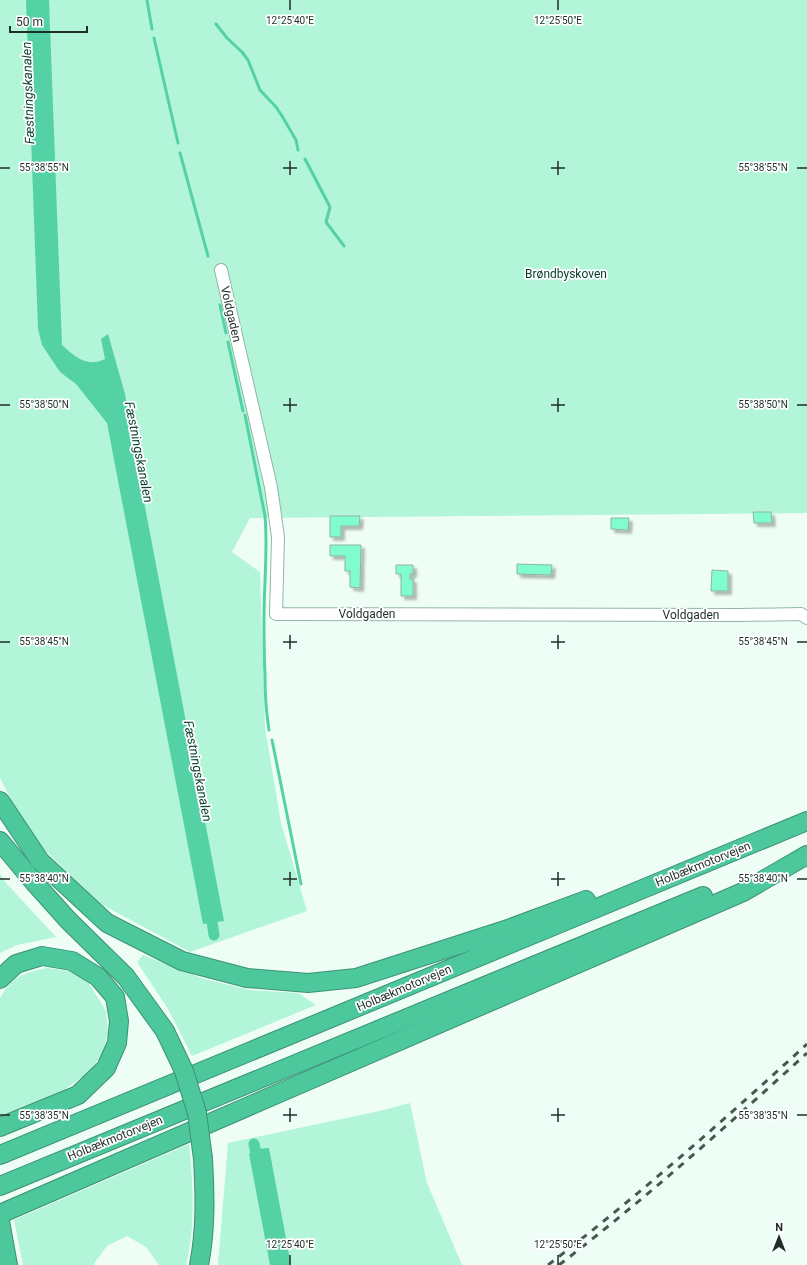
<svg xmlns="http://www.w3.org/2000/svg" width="807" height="1265" viewBox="0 0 807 1265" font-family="Roboto,sans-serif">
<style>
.green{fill:#b2f5d9}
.water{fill:#55d2a5}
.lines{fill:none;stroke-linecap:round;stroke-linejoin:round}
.stream{stroke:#55d2a5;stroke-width:3}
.canal{stroke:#55d2a5;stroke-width:11}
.building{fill:#81fccd;stroke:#8eb4a3;filter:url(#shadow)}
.minor-casing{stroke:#91b7a6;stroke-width:14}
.highway-casing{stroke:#3d9173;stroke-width:20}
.minor{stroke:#fff;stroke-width:12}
.highway{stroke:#4dc79c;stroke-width:18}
.rail{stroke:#485851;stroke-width:3;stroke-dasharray:7 7;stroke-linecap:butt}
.highway-bridge-casing{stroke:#3d9173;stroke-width:20;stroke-linecap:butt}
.highway-bridge{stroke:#4dc79c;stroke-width:18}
.ticks{fill:none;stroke:#1f2e28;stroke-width:1.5}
.labels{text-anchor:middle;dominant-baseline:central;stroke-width:3.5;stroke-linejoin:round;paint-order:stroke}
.park-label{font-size:12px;fill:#013b2a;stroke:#fff}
.street-label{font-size:12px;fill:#1f2e28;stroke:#fff}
.water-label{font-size:13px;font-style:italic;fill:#0d4432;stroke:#fff}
.ticks-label{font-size:10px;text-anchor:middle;fill:#1f2e28;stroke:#fff;stroke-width:3.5;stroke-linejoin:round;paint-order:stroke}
</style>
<defs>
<filter id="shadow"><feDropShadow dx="3.5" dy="3.5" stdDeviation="1" flood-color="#0004"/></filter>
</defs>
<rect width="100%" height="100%" fill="#eefef6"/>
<g class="green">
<path d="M0 0H807V513L250 518 232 552 260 572 265 728 281 823 307 911 190 952 99 903 30 836 0 778Z"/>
<path d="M0 874 6 883 56 937 17 945 0 953Z"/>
<path d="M143 955 204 979 250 990 298 993 316 1005 192 1056 168 1009 137 962Z"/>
<path d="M47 968 69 971 87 981 97 996 106 1011 108 1033 102 1056 85 1075 61 1092 0 1116V998C13 976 23 973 47 968Z"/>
<path d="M410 1103 427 1183 462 1265H218L228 1143 375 1112Z"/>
<path d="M189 1144C193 1184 196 1226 186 1265H159L146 1247 127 1236 107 1246 93 1265H23L14 1220Z"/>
</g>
<g class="water">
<path d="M26 0H49L62 345C74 356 87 368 105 359L101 339 108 334 125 394 132 439 224 921 203 924 107 423 76 384 60 372 42 345 38 329Z"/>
<path d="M269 1148 291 1265H270L249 1154 255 1149Z"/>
</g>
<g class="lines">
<g class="stream">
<path d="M147 0 152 29"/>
<path d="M216 24 227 38 242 52 248 60 260 90 276 107 282 116 296 140 298 150"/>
<path d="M154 38 178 143"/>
<path d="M180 153 208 256"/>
<path d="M305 159 329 205 330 207 326 222 344 246"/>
<path d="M220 305 226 333"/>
<path d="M228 342 243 411"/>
<path d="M245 415 265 516C268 550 264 583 264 617 264 636 264 656 265 675 265 693 266 712 269 730"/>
<path d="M272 740 301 884"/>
</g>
<g class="canal">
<path d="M210 909 214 935"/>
<path d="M254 1144 258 1163"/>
</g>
</g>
<g class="building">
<path d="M753 512H771L772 523H754Z"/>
<path d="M330 516H360L359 526H341V537H330Z"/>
<path d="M611 518H629L628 530 611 529Z"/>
<path d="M330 545H361L360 588 350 587V571H345V556H330Z"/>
<path d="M517 564 552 565 551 575 517 574Z"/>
<path d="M396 565H413V574H410V579H413V596H401V574H396Z"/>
<path d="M712 570 728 571V591H711Z"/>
</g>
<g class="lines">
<g class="minor-casing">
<path id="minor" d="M221 270 271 487 278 537 276 614 740 615 801 614 807 618"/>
</g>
<g class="highway-casing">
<g id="highway">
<path d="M0 801 40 861 107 923 182 961 247 978 308 983 356 978 508 929 586 900"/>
<path d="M0 841 33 881 68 920 126 977 165 1031"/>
<path d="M0 979 16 964 42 956 72 961 98 977 115 997 119 1021 117 1043 106 1068 78 1095 0 1127"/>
<path d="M0 1155 807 821"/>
<path d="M0 1186 703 896"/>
<path d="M0 1214 743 892 807 855"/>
<path d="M0 1221 8 1265"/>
<path d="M199 1265C206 1229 205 1195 203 1159"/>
</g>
</g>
<use href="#minor" class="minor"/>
<use href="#highway" class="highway"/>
<g class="rail">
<path d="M548 1265C638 1196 723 1121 807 1044"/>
<path d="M559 1265C645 1199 727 1126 807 1053"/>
</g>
<g class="highway-bridge-casing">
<path id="highway-bridge" d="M165 1031 184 1071 197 1113 203 1159"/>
</g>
<use href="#highway-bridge" class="highway-bridge"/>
</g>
<path class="ticks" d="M290 0V10M558 0V10M290 161V175M558 161V175M0 168H10M283 168H297M551 168H565M797 168H807M290 398V412M558 398V412M0 405H10M283 405H297M551 405H565M797 405H807M290 635V649M558 635V649M0 642H10M283 642H297M551 642H565M797 642H807M290 872V886M558 872V886M0 879H10M283 879H297M551 879H565M797 879H807M290 1108V1122M558 1108V1122M0 1115H10M283 1115H297M551 1115H565M797 1115H807M290 1255V1265M558 1255V1265"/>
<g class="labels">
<g class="park-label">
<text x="566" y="274">Brøndbyskoven</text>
</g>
<g class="street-label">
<text transform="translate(231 314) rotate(77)">Voldgaden</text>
<text x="367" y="614">Voldgaden</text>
<text x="691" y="615">Voldgaden</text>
<text transform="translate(703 864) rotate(-22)">Holbækmotorvejen</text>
<text transform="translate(404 988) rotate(-23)">Holbækmotorvejen</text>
<text transform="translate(115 1138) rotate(-22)">Holbækmotorvejen</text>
</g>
<g class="water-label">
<text transform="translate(28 93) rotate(-92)">Fæstningskanalen</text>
<text transform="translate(139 452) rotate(79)">Fæstningskanalen</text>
<text transform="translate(198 771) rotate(79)">Fæstningskanalen</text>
</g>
</g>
<g class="ticks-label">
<text x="290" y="24">12°25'40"E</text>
<text x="558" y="24">12°25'50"E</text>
<text x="44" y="171">55°38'55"N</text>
<text x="763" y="171">55°38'55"N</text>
<text x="44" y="408">55°38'50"N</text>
<text x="763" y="408">55°38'50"N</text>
<text x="44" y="645">55°38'45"N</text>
<text x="763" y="645">55°38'45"N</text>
<text x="44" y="882">55°38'40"N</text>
<text x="763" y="882">55°38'40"N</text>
<text x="44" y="1119">55°38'35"N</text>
<text x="763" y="1119">55°38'35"N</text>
<text x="290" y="1248">12°25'40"E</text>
<text x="558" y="1248">12°25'50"E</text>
</g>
<g transform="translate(779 1237)" stroke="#ffffff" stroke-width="3" paint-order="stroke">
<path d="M0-3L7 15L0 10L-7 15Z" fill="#1f2e28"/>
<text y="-6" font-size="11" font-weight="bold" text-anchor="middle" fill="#1f2e28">N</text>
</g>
<path d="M10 26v6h77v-6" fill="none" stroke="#1f2e28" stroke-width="2"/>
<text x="16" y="26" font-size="12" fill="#1f2e28" stroke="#ffffff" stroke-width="3" paint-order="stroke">50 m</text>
</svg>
